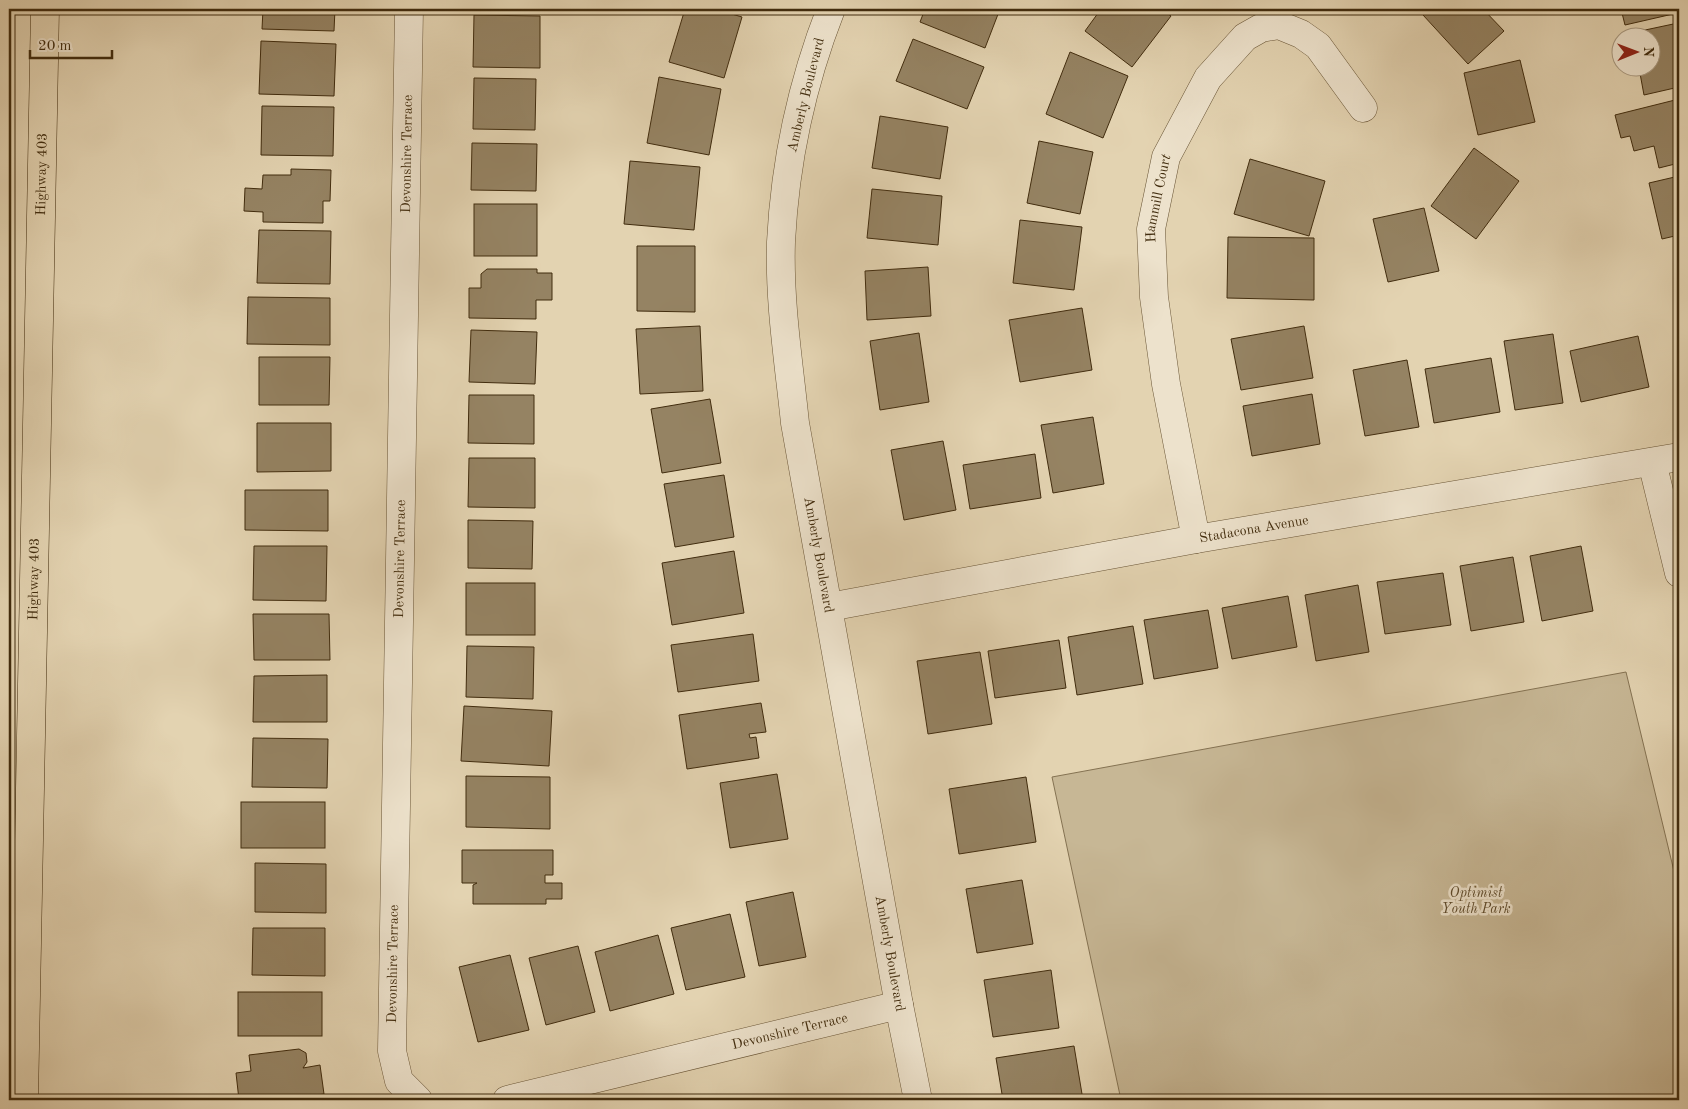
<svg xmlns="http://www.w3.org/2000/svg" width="1688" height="1109" viewBox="0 0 1688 1109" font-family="'Old Standard TT',serif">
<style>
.green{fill:#c7b795;stroke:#847252}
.building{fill:#958363;stroke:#412c0e}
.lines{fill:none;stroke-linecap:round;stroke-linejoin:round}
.minor-casing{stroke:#6a5637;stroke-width:29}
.motorway-casing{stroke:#412c0e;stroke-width:29}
.minor{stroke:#ede2cc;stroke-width:28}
.motorway{stroke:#e3d3b1;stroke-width:28}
.labels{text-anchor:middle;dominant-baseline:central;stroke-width:5;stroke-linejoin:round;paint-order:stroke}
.street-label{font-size:14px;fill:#412c0e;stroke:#ede2cc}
.park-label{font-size:14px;font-style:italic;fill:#5c4829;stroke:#ede2cc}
</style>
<rect width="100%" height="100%" fill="#e3d3b1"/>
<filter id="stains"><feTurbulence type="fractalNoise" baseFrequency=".004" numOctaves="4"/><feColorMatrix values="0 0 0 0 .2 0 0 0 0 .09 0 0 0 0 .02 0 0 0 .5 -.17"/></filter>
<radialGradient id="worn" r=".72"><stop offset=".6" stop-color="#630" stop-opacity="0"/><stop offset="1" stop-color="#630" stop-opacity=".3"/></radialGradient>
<path class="green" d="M1626 672 1679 892V1017L1676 1065 1679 1081V1100H1121L1052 777Z"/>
<g class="building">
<path d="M263 9H335L334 31 262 29Z"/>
<path d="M685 9H715L742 17 724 78 669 62Z"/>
<path d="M925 9H1000L985 48 920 22Z"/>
<path d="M1101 9H1161L1171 16 1132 67 1085 31Z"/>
<path d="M1430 9H1483L1504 31 1468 64 1423 15Z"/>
<path d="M1621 9H1672L1673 14 1625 25Z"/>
<path d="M474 15 540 16V68L473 67Z"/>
<path d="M1678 23 1679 87 1644 95 1639 68H1650V38H1632L1631 33Z"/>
<path d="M913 39 984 67 967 109 896 81Z"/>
<path d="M261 41 336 44 334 96 259 94Z"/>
<path d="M1070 52 1128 76 1103 138 1046 114Z"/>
<path d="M1520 60 1535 122 1478 135 1464 73Z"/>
<path d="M659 77 721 89 709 155 647 143Z"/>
<path d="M474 78 536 79 535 130 473 129Z"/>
<path d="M1679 99V163L1659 168 1654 146 1634 151 1630 136 1621 138 1615 115Z"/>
<path d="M262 106 334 107 333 156 261 155Z"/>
<path d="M880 116 948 127 940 179 872 168Z"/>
<path d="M1039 141 1093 152 1080 214 1027 203Z"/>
<path d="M472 143 537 144 536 191 471 190Z"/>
<path d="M1474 148 1519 181 1476 239 1431 206Z"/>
<path d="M1250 159 1325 181 1309 236 1234 214Z"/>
<path d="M630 161 700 167 694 230 624 224Z"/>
<path d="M291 169 331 170 330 201H323V223L263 222V212L244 211 245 188 262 189 263 175H291Z"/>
<path d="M1679 176V235L1662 239 1649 183Z"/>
<path d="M872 189 942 196 938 245 867 238Z"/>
<rect x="474" y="204" width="63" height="52"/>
<path d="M1424 208 1439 271 1388 282 1373 219Z"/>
<path d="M1020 220 1082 227 1074 290 1013 283Z"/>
<path d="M259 230 331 231 330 284 257 283Z"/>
<path d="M1228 237 1314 238V300L1227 298Z"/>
<path d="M637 246H695V312L637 311Z"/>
<path d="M928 267 931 316 867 320 865 271Z"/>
<path d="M487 269H537V273H552V300H536V319L469 318V288H481V274Z"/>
<path d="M248 297 330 298V345L247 344Z"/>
<path d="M1082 308 1092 370 1020 382 1009 320Z"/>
<path d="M700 326 703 391 640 394 636 329Z"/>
<path d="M1304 326 1313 378 1241 390 1231 339Z"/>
<path d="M471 330 537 332 535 384 469 382Z"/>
<path d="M919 333 929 402 880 410 870 341Z"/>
<path d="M1553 334 1563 403 1515 410 1504 341Z"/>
<path d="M1638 336 1649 387 1581 402 1570 351Z"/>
<path d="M259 357H330L329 405H259Z"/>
<path d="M1491 358 1500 412 1434 423 1425 369Z"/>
<path d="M1407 360 1419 427 1365 436 1353 370Z"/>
<path d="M1312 394 1320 444 1252 456 1243 406Z"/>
<path d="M469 395H534V444L468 443Z"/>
<path d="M710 399 721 463 662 473 651 409Z"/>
<path d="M1093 417 1104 484 1053 493 1041 425Z"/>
<path d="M257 423H331V471L257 472Z"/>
<path d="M943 441 956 510 904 520 891 450Z"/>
<path d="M1035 454 1041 498 970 509 963 465Z"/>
<path d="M469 458H535V508L468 507Z"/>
<path d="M724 475 734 537 675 547 664 484Z"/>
<path d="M245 490H328V531L245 530Z"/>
<path d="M468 520 533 521 532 569 468 568Z"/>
<path d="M254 546H327L326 601 253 600Z"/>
<path d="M1581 546 1593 611 1542 621 1530 556Z"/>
<path d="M734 551 744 613 672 625 662 563Z"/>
<path d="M1513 557 1524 622 1471 631 1460 566Z"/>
<path d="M1443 573 1451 625 1385 634 1377 582Z"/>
<rect x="466" y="583" width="69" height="52"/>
<path d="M1358 585 1369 652 1316 661 1305 595Z"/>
<path d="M1288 596 1297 647 1232 659 1222 608Z"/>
<path d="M1208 610 1218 668 1154 679 1144 620Z"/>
<path d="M253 614H329L330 660H254Z"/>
<path d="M1133 626 1143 684 1077 695 1068 637Z"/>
<path d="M753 634 759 681 678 692 671 645Z"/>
<path d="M1059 640 1066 688 995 698 988 651Z"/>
<path d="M467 646 534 647 533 699 466 697Z"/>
<path d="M980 652 992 724 928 734 917 661Z"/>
<path d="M327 675V722H253L254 676Z"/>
<path d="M761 703 766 732 749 734 750 738 756 737 759 758 687 769 679 715Z"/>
<path d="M464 706 552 711 549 766 461 761Z"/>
<path d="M253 738 328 739 327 788 252 787Z"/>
<path d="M777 774 788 839 730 848 720 783Z"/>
<path d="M466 776 550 777V829L466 827Z"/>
<path d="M1026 777 1036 842 959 854 949 789Z"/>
<rect x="241" y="802" width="84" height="46"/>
<path d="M462 850H553V875H545V883H562V899H546V904H473V885L477 883H462Z"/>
<path d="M255 863 326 864V913L255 912Z"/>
<path d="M1022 880 1033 944 977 953 966 889Z"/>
<path d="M793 892 806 957 759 966 746 902Z"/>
<path d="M730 914 745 977 686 990 671 928Z"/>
<path d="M253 928H325V976L252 975Z"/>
<path d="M658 935 674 994 610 1011 595 952Z"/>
<path d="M578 946 595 1012 546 1025 529 958Z"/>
<path d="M510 955 529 1030 478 1042 459 967Z"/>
<path d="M1051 970 1059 1028 993 1037 984 980Z"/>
<rect x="238" y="992" width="84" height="44"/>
<path d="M1074 1046 1083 1100H1003L996 1058Z"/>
<path d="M299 1049 306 1053 307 1062 303 1068 320 1065 324 1094 276 1100H239L236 1073 251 1071 249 1055Z"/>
</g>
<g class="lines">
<g class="minor-casing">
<g id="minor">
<path d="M409 9 392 1051 399 1081 418 1100"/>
<path id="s1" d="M831 9C802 83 785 162 781 242 779 302 789 364 795 423L899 1005 918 1100"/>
<path d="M1652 462 1679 573"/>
<path id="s2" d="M1196 539 1166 384 1154 297 1151 229 1166 157 1208 78 1245 37 1261 28 1279 25 1301 34 1318 46 1363 108"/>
<path id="s3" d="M829 607 1196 539 1679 457"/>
<path id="s4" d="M507 1100 899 1005"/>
</g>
</g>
<g class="motorway-casing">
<g id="motorway">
<path id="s5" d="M24 1100 45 9"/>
</g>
</g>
<use href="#minor" class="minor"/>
<use href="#motorway" class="motorway"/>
</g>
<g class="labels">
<g class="street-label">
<text transform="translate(806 95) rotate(-76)">Amberly Boulevard</text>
<text transform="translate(407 154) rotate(-89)">Devonshire Terrace</text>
<text stroke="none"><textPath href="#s5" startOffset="926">Highway 403</textPath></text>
<text stroke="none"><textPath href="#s2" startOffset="345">Hammill Court</textPath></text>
<text stroke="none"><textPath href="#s3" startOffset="432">Stadacona Avenue</textPath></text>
<text stroke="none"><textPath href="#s1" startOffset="555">Amberly Boulevard</textPath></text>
<text transform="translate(400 559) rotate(-89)">Devonshire Terrace</text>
<text stroke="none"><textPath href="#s5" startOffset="521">Highway 403</textPath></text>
<text stroke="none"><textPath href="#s1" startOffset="960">Amberly Boulevard</textPath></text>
<text transform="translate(393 964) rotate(-89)">Devonshire Terrace</text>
<text stroke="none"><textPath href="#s4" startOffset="291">Devonshire Terrace</textPath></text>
</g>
<g class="park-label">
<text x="1476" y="893">Optimist<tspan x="1476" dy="16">Youth Park</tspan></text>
</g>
</g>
<rect width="1688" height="1109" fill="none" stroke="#e3d3b1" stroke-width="30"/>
<rect x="10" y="10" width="1668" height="1089" fill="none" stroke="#412c0e" stroke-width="2.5"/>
<rect x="15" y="15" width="1658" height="1079" fill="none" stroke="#412c0e"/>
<g transform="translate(1636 52) rotate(89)"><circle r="24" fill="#ede2cc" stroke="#a89980"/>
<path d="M0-4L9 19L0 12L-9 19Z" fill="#8f2418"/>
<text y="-8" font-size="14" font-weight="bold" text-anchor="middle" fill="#412c0e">N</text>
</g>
<path d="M30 50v8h82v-8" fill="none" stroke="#412c0e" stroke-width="2.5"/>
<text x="38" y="50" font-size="15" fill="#412c0e" stroke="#ede2cc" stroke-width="4" paint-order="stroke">20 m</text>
<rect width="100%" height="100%" filter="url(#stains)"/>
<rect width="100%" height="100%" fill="url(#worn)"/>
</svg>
